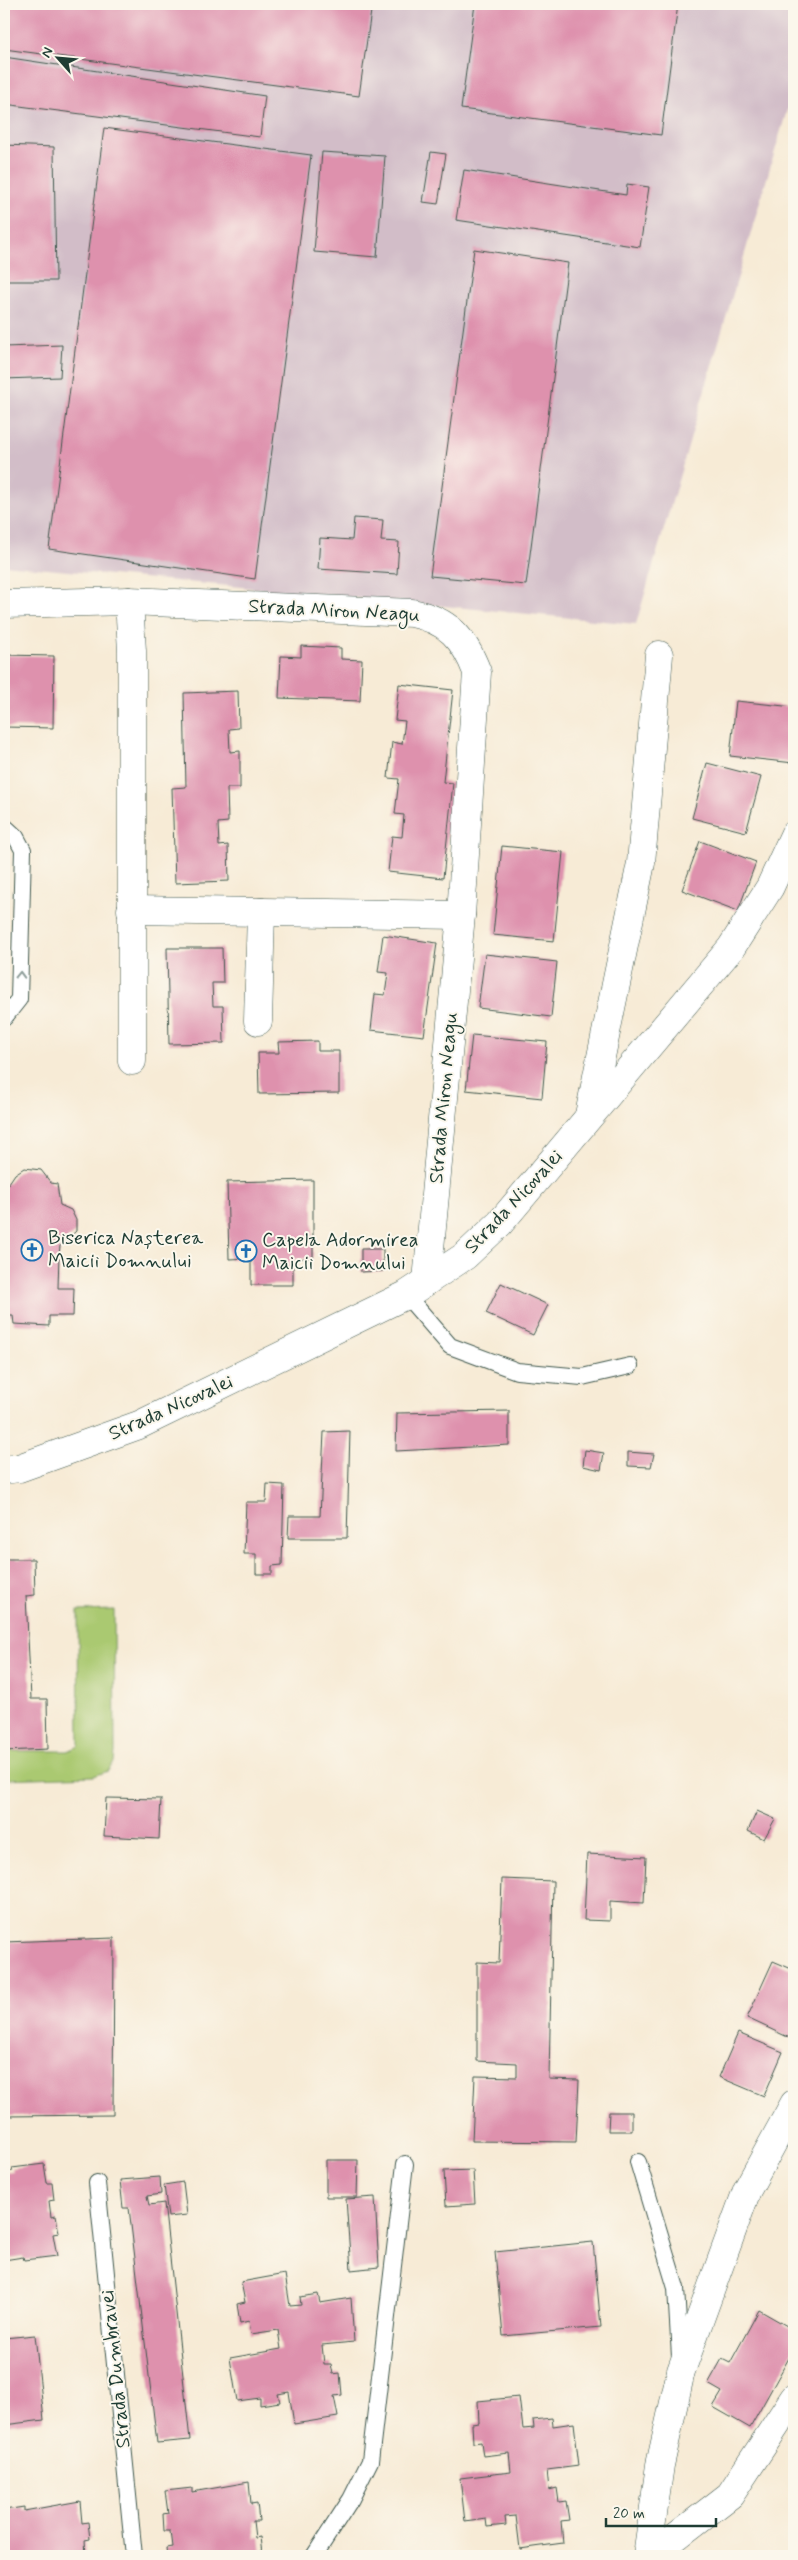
<svg xmlns="http://www.w3.org/2000/svg" width="798" height="2560" viewBox="0 0 798 2560" font-family="Mynerve,sans-serif">
<style>
.industrial{fill:#d2bdc8}
.green{fill:#aac971;stroke:#648352}
.building{fill:#de91ad}
.lines{fill:none;stroke-linecap:round;stroke-linejoin:round}
.lane-casing{stroke:#3f574c;stroke-width:18}
.street-casing{stroke:#3f574c;stroke-width:29}
.lane{stroke:#fff;stroke-width:16}
.street{stroke:#fff;stroke-width:28}
.oneway{stroke:#8f9e9a}
.labels{text-anchor:middle;dominant-baseline:central;stroke-width:4;stroke-linejoin:round;paint-order:stroke}
.street-label{font-size:20px;fill:#1f3d34;stroke:#fbf7ec}
.poi-label{font-size:20px;fill:#1f3d34;stroke:#fbf7ec;text-anchor:start}
</style>
<rect width="100%" height="100%" fill="#fbf7ec"/>
<filter id="ink" filterUnits="userSpaceOnUse"><feTurbulence type="fractalNoise" baseFrequency=".02" numOctaves="2"/><feDisplacementMap in="SourceGraphic" scale="10" xChannelSelector="R" yChannelSelector="G"/><feConvolveMatrix kernelMatrix="1 2 1 2 8 2 1 2 1" color-interpolation-filters="sRGB"/></filter>
<filter id="wash" filterUnits="userSpaceOnUse"><feTurbulence type="fractalNoise" baseFrequency=".0096" numOctaves="4" result="noise"/><feDisplacementMap in="SourceGraphic" scale="20" xChannelSelector="R" yChannelSelector="G"/><feGaussianBlur stdDeviation="1.12" result="paint"/><feColorMatrix in="noise" values="0 0 0 0 0 0 0 0 0 0 0 0 0 0 0 0 0 1.4 0 .05"/><feComposite in="paint" operator="in"/></filter>
<g filter="url(#wash)">
<rect width="100%" height="100%" fill="#f7ebd6"/>
<path class="industrial" d="M4 4H794V86L636 624 4 565Z"/>
<path class="green" d="M114 1610 115 1752 114 1762 108 1771 94 1776 4 1779V1751H68L79 1746 78 1611Z"/>
<g id="blocks">
<g class="building">
<path d="M4 4H372L359 96 4 49Z"/>
<path d="M475 4H678L661 135 461 109Z"/>
<path d="M4 57 265 96 260 137 4 104Z"/>
<path d="M104 128 311 155 255 579 49 549Z"/>
<path d="M4 145 54 147 56 281H4Z"/>
<path d="M322 152 385 156 377 257 314 252Z"/>
<path d="M431 152 446 154 438 204 423 202Z"/>
<path d="M464 170 626 195 627 184 649 187 640 247 456 220Z"/>
<path d="M474 249 568 263 526 585 430 576Z"/>
<path d="M62 345 60 377 4 379V347Z"/>
<path d="M354 518 383 520 381 541 399 542 397 574 318 569 320 538 352 540Z"/>
<path d="M301 646 341 648V659L362 660 360 701 279 698 281 656 301 657Z"/>
<path d="M4 655 54 656 53 728 4 727Z"/>
<path d="M399 684 453 690 443 782 453 783 443 878 388 872 392 836 402 837 404 815 395 814 399 779 388 778 392 742 402 744 405 721 395 720Z"/>
<path d="M238 691 239 728 229 729 230 752 240 751V788H227L228 822 218 823 219 846 228 845 229 881 175 883 172 788 186 787 184 693Z"/>
<path d="M736 701 794 707V763L730 756Z"/>
<path d="M707 763 761 777 746 832 692 818Z"/>
<path d="M700 841 756 862 738 911 682 890Z"/>
<path d="M502 846 563 852 554 941 493 935Z"/>
<path d="M383 935 437 943 424 1036 371 1030 375 994 385 995 388 973 378 972Z"/>
<path d="M167 948H222L223 983H212L213 1006H223L224 1043 169 1044Z"/>
<path d="M485 954 557 962 551 1017 478 1008Z"/>
<path d="M472 1035 547 1042 542 1098 466 1090Z"/>
<path d="M318 1041V1051H339V1093L259 1094 258 1053H279L278 1042Z"/>
<path d="M24 1168 41 1170 51 1183 57 1184 60 1205 71 1210 76 1220V1231L60 1246 59 1255 58 1288H74L73 1316H49V1326L14 1324 13 1316H4V1184L9 1183 15 1174Z"/>
<path d="M313 1180V1258L293 1259V1285H251V1258L229 1259 227 1182Z"/>
<path d="M361 1249H383V1271L361 1272Z"/>
<path d="M501 1283 548 1305 533 1335 486 1313Z"/>
<path d="M509 1411V1445L396 1451 397 1413Z"/>
<path d="M350 1431 347 1538H288L289 1516H320L324 1432Z"/>
<path d="M585 1450 604 1453 601 1470 583 1466Z"/>
<path d="M628 1452 654 1454 651 1467 628 1466Z"/>
<path d="M267 1484 284 1485 282 1565 272 1566V1574H256V1554H244L246 1502H266Z"/>
<path d="M4 1559H34L35 1595 26 1596 31 1699H47L48 1749 4 1751Z"/>
<path d="M106 1798 161 1799 159 1839 104 1836Z"/>
<path d="M757 1811 775 1819 764 1839 748 1831Z"/>
<path d="M587 1854 646 1857 644 1903 610 1901V1921L584 1920Z"/>
<path d="M502 1879 553 1881 549 2079 579 2080 576 2142 472 2141 475 2076 517 2077V2063L477 2061V1962L499 1963Z"/>
<path d="M114 1938 113 2115 4 2116V1942Z"/>
<path d="M773 1961 794 1970V2040L747 2018Z"/>
<path d="M738 2033 783 2052 764 2096 719 2077Z"/>
<path d="M609 2112H632V2131H608Z"/>
<path d="M326 2160H358L357 2197H326Z"/>
<path d="M44 2164 47 2183H52L54 2200 49 2201 51 2217 56 2216 59 2233 53 2234 57 2256 24 2260 23 2257 4 2260V2172L13 2171 12 2168Z"/>
<path d="M473 2170 475 2204 446 2206 444 2171Z"/>
<path d="M160 2177 161 2194 147 2196 149 2205 164 2203 190 2440 157 2443 129 2208H123L120 2180Z"/>
<path d="M183 2182 187 2215 168 2217 164 2185Z"/>
<path d="M375 2197 379 2267 351 2270 346 2199Z"/>
<path d="M593 2242 601 2327 503 2336 495 2252Z"/>
<path d="M285 2274 290 2306 301 2305 300 2297 318 2294 320 2303 351 2298 354 2342 322 2345 324 2364H331L333 2374 340 2373 342 2395 334 2396 338 2417 294 2424 289 2392 278 2394 280 2402 260 2405V2398L237 2401 230 2358 281 2349 278 2330 251 2334 249 2321 240 2323 237 2304 245 2302 241 2282Z"/>
<path d="M759 2310 794 2330V2349L750 2428 713 2407 722 2392 708 2384 722 2359 730 2363Z"/>
<path d="M35 2335 44 2420 4 2425V2338Z"/>
<path d="M519 2397 523 2429 534 2428 533 2420 552 2418 553 2426 574 2423 579 2466 547 2470 549 2490 557 2488 559 2502 566 2501 569 2520 561 2521 563 2543 520 2549 516 2516 505 2517 506 2525 487 2527 486 2519 465 2522 460 2478 511 2472 509 2453 483 2456 481 2442 473 2443 472 2424 479 2423 478 2401Z"/>
<path d="M249 2482 251 2504 257 2503 259 2521H253L255 2538 260 2537 262 2554 167 2556 166 2548 172 2547 170 2531H164L163 2514 168 2513 165 2491 192 2488V2492Z"/>
<path d="M80 2501 82 2523 88 2522 90 2539 85 2540 86 2556H4V2510L24 2507V2511Z"/>
</g>
</g>
</g>
<g filter="url(#ink)">
<use href="#blocks" fill-opacity="0" stroke="#3f574c" stroke-width="1"/>
<g class="lines">
<g class="lane-casing">
<g id="lane">
<path d="M4 826 16 837 23 850 19 999 4 1018"/>
<path d="M406 1295 450 1346 517 1371 582 1377 630 1366"/>
<path d="M638 2162 676 2288 680 2357"/>
<path d="M97 2183 134 2556"/>
<path d="M314 2556 351 2499 370 2461 405 2164"/>
</g>
</g>
<g class="street-casing">
<g id="street">
<path d="M129 601 132 651V1061"/>
<path d="M4 604 129 601 412 613C448 620 464 638 477 672L461 915 427 1281"/>
<path d="M131 910 461 915"/>
<path d="M258 1021 261 912"/>
<path d="M589 1115 641 863 659 655"/>
<path d="M4 1470 19 1468 139 1425 406 1295 465 1256 500 1223 731 948 770 887 794 835"/>
<path d="M647 2556 660 2465 681 2371 747 2190 794 2104"/>
<path d="M651 2556 730 2495 794 2398"/>
</g>
</g>
<use href="#lane" class="lane"/>
<use href="#street" class="street"/>
</g>
<defs><path id="oneway-chevron" d="M-2-3.5L2.5 0L-2 3.5" fill="none" stroke-width="1.6" stroke-linecap="round" stroke-linejoin="round" transform="scale(1.25)"/></defs>
<use class="oneway" href="#oneway-chevron" transform="translate(20 975) rotate(-88)"/>
</g>
<defs>
<g id="church-ring" transform="scale(1.125)"><circle r="9.5" fill="#fbf7ec" stroke="#1f6fb2" stroke-width="1.5"/><path d="M-1.2-6h2.4v3.5h3.3v2.4h-3.3V6h-2.4V-.1h-3.3v-2.4h3.3Z" fill="#1f6fb2"/></g>
</defs>
<g fill-rule="evenodd">
<use href="#church-ring" x="32" y="1250"/>
<use href="#church-ring" x="246" y="1251"/>
</g>
<g class="labels">
<g class="street-label">
<text transform="translate(334 611) rotate(3)">Strada Miron Neagu</text>
<text transform="translate(444 1098) rotate(-85)">Strada Miron Neagu</text>
<text transform="translate(514 1202) rotate(-47)">Strada Nicovalei</text>
<text transform="translate(171 1408) rotate(-24)">Strada Nicovalei</text>
<text transform="translate(116 2369) rotate(-96)">Strada Dumbravei</text>
</g>
<g class="poi-label">
<text x="48" y="1238">Biserica Nașterea<tspan x="48" dy="23">Maicii Domnului</tspan></text>
<text x="262" y="1240">Capela Adormirea<tspan x="262" dy="23">Maicii Domnului</tspan></text>
</g>
</g>
<rect width="798" height="2560" fill="none" stroke="#fbf7ec" stroke-width="20"/>
<g transform="translate(58 58) rotate(297)" stroke="#fbf7ec" stroke-width="4" paint-order="stroke">
<path d="M0-4L9 19L0 12L-9 19Z" fill="#1f3d34"/>
<text y="-8" font-size="14" font-weight="bold" text-anchor="middle" fill="#1f3d34">N</text>
</g>
<path d="M606 2518v8h110v-8" fill="none" stroke="#1f3d34" stroke-width="2.5"/>
<text x="613" y="2518" font-size="15" fill="#1f3d34" stroke="#fbf7ec" stroke-width="4" paint-order="stroke">20 m</text>
</svg>
